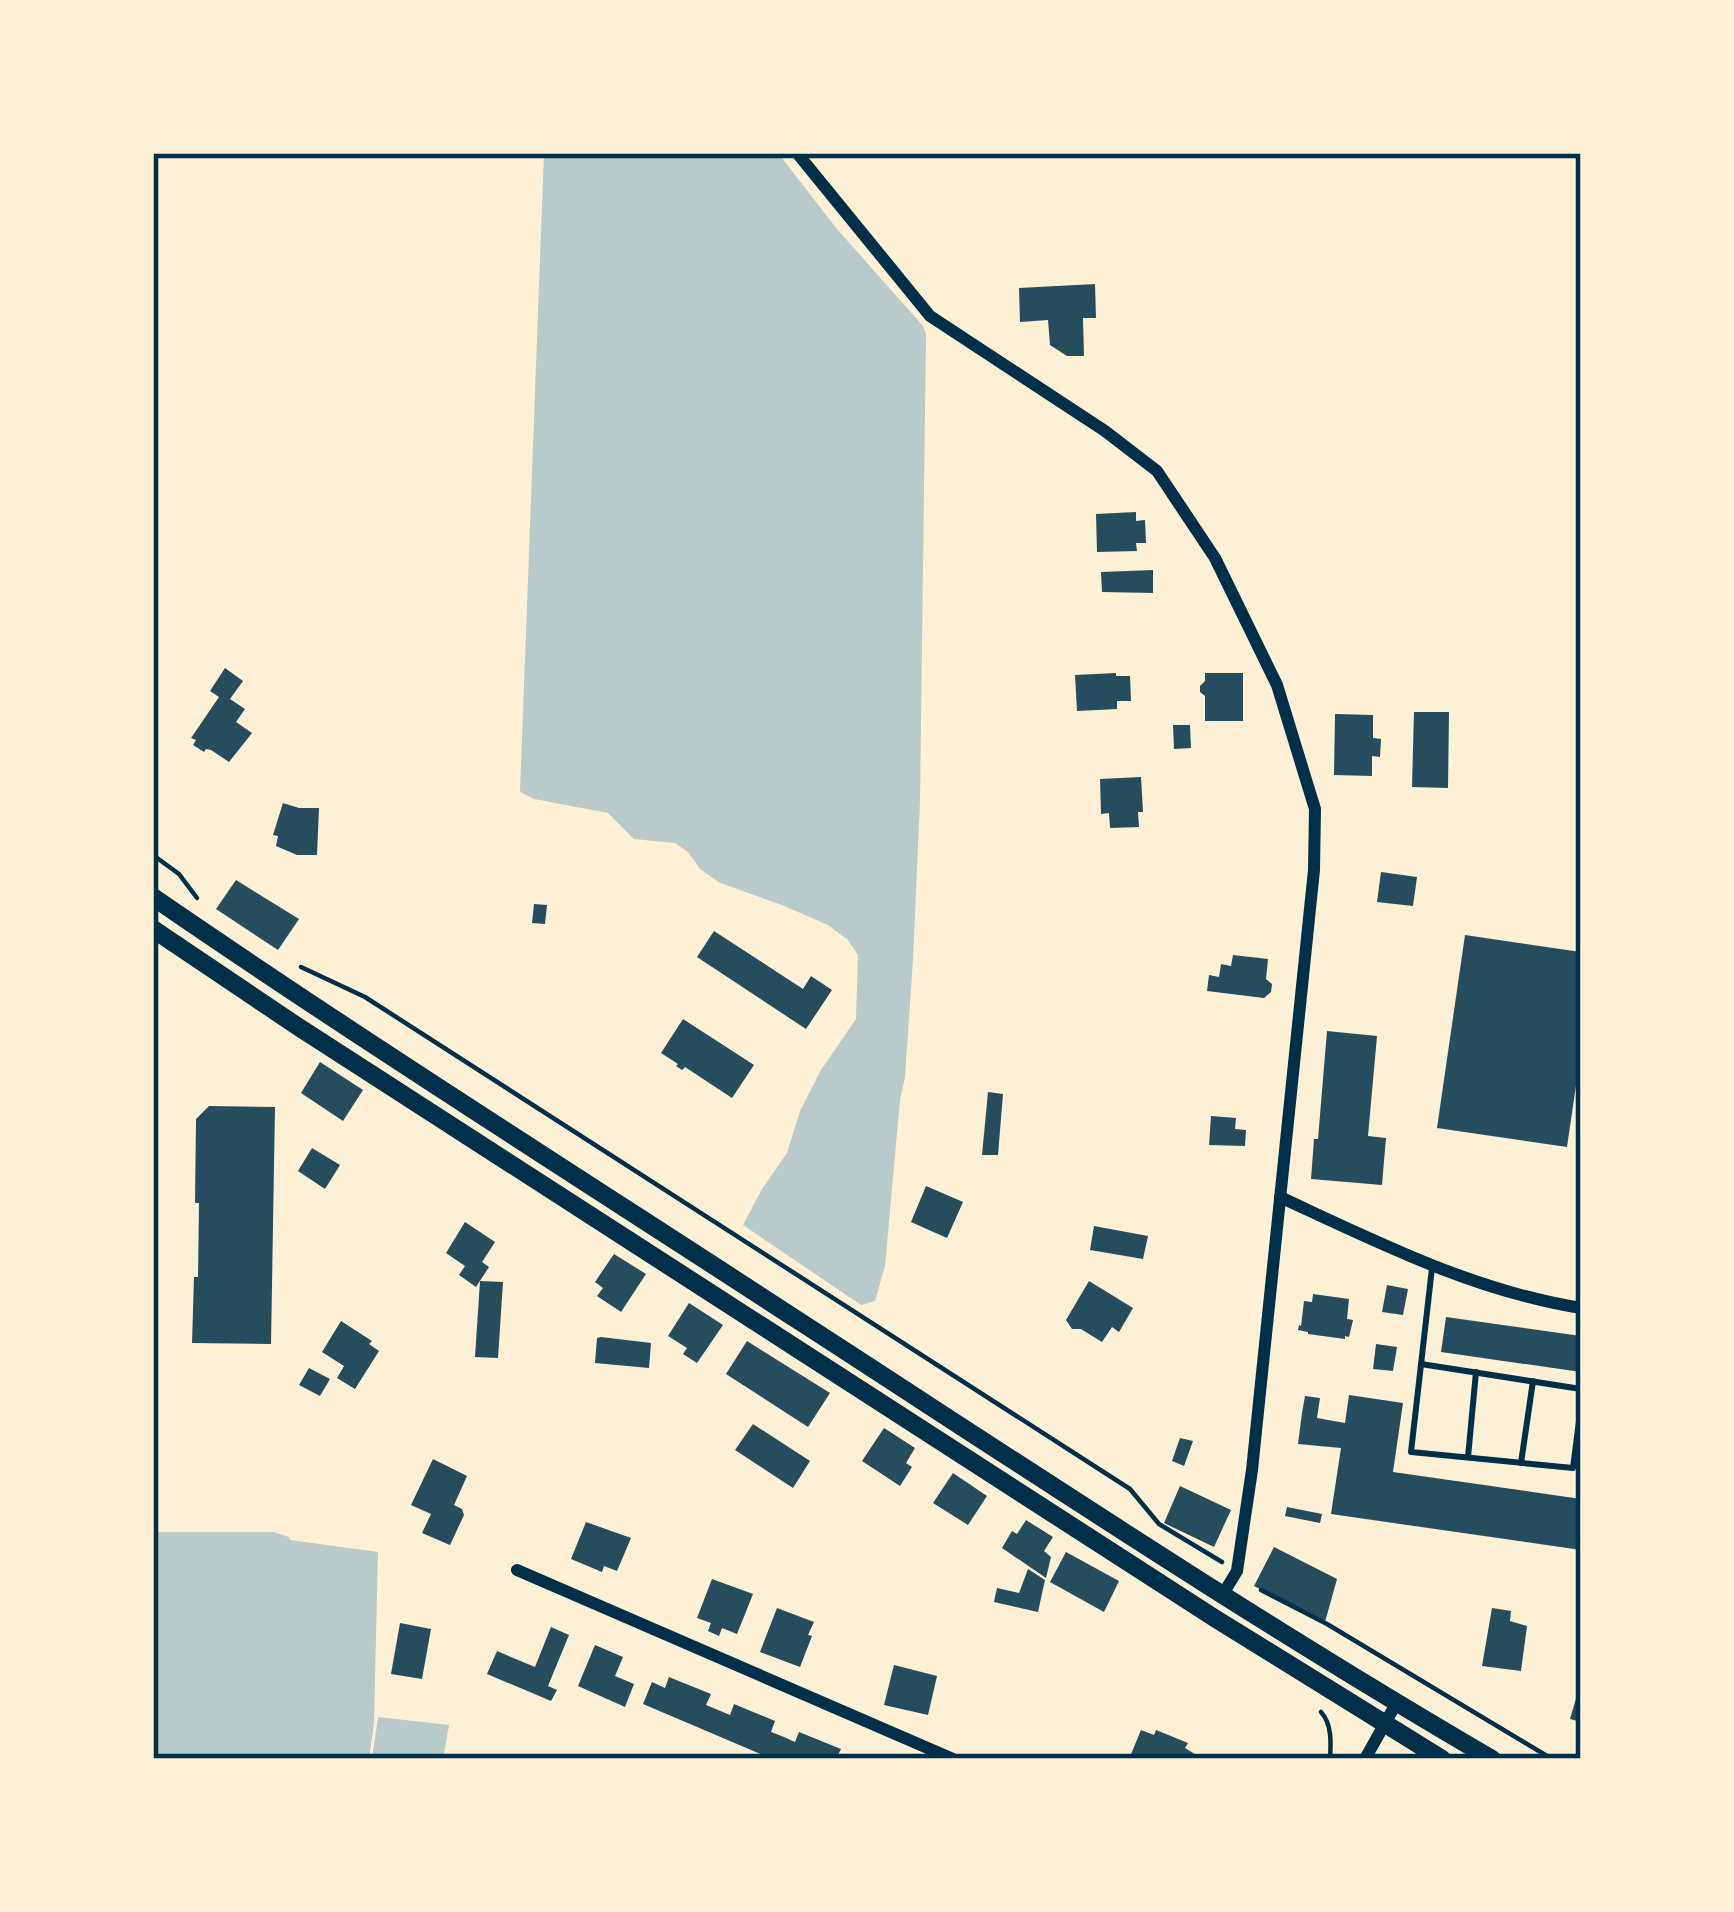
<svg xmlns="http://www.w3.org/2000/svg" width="1734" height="1912" viewBox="0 0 1734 1912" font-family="Lato,sans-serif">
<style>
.green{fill:#b9caca}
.building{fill:#264d5e}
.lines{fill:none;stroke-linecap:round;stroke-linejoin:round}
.path{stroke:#003049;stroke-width:4.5}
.service{stroke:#003049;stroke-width:6}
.minor{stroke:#003049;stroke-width:12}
.primary{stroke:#003049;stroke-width:18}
.neatline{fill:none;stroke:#003049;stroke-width:4.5}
</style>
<rect width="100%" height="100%" fill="#fdf0d5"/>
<g class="green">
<path d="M544 153H778L837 229 923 326 926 334 920 801 913 959 905 1077 900 1100 885 1266 875 1301 861 1305 743 1225 762 1189 787 1153 800 1111 821 1070 856 1019 858 955 848 940 828 925 782 905 720 883 700 869 688 852 675 843 634 839 608 813 534 799 520 792Z"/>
<path d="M153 1532H274L289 1537 290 1540 378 1552 374 1723 369 1759H153Z"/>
<path d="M378 1717 449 1725 443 1759H372Z"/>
</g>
<g class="building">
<path d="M1095 284 1096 318H1083L1084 356H1067L1050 345 1048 320 1020 322 1019 288Z"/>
<path d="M1136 512V521L1145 520 1146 543H1136L1137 551 1097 552 1096 514Z"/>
<path d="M1153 570V593L1102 592 1101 572Z"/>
<path d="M225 668 243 681 230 699 245 709 236 722 252 733 229 762 211 750 206 749 204 752 193 745 196 740 191 738 219 697 210 691Z"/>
<path d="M1116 673V676H1130L1131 701H1117V709L1077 711 1075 675Z"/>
<path d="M1205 673H1243V721H1205V696L1200 692V686L1205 681Z"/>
<path d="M1414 712H1449L1448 788 1412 787Z"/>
<path d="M1335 714 1373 715V738L1381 739 1380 757 1372 756V776L1334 775Z"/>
<path d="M1173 725H1190L1191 748 1174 749Z"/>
<path d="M1141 777 1143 812H1138L1139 827 1110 828 1109 813 1101 814 1100 779Z"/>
<path d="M283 803 299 808H319L317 855H297L276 846 278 836 273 835Z"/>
<path d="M1381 872 1417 877 1413 906 1377 902Z"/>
<path d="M236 880 299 919 278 950 216 909Z"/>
<path d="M534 904 547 905 545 924 532 923Z"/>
<path d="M714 931 803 989 811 976 832 990 806 1029 697 957Z"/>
<path d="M1465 935 1581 952V1051L1567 1147 1437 1128Z"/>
<path d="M1233 955 1268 959 1266 979 1272 984 1271 992 1264 998 1207 991 1209 975 1219 977 1221 964 1231 966Z"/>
<path d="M683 1019 754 1065 732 1098 685 1067 682 1070 676 1066 678 1064 661 1053Z"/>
<path d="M1327 1031 1377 1036 1368 1136 1386 1138 1382 1185 1311 1179 1314 1139H1318Z"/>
<path d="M320 1062 363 1090 343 1121 301 1093Z"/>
<path d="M988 1092 1003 1094 998 1155H982Z"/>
<path d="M209 1106 275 1107 271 1344 192 1343 194 1277H198L199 1203H195L196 1119Z"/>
<path d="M1211 1116 1236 1118 1235 1129 1246 1130 1245 1146 1209 1145Z"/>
<path d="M312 1148 340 1165 325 1189 298 1171Z"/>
<path d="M926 1186 963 1202 947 1238 911 1222Z"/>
<path d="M465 1222 495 1242 482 1262 489 1267 476 1287 459 1275 465 1266 446 1253Z"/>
<path d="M1094 1226 1148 1236 1143 1259 1090 1250Z"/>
<path d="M614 1254 646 1274 621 1312 597 1296 603 1288 595 1282Z"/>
<path d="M480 1281 503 1282 498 1358 475 1357Z"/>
<path d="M1089 1281 1133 1308 1119 1332 1112 1327 1102 1342 1081 1329H1072L1066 1320Z"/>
<path d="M1387 1285 1408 1289 1403 1315 1382 1312Z"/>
<path d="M1313 1294 1349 1299 1347 1319 1353 1320 1349 1337 1345 1336V1339L1308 1334V1332L1298 1330 1299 1325 1301 1326 1304 1301 1312 1302Z"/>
<path d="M689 1303 723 1325 697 1363 683 1354 687 1348 668 1336Z"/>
<path d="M1446 1317 1581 1336V1372L1441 1352Z"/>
<path d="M341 1321 372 1341 369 1344 379 1351 355 1389 337 1378 344 1366 322 1352Z"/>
<path d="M601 1337 651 1343 649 1368 595 1363 597 1338Z"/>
<path d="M747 1341 830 1393 808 1427 726 1374Z"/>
<path d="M1376 1344 1397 1347 1393 1371 1373 1369Z"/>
<path d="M309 1368 330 1379 320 1396 299 1385Z"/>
<path d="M1349 1395 1403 1403 1393 1472 1581 1499V1550L1331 1514 1341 1448 1298 1444 1302 1413 1305 1396 1320 1398 1317 1418 1345 1423Z"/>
<path d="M753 1424 810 1461 793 1488 735 1450Z"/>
<path d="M884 1428 915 1448 906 1463 912 1467 900 1486 862 1461Z"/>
<path d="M1180 1438 1193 1441 1184 1466 1172 1461Z"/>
<path d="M433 1459 467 1476 454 1505 462 1509 464 1515 450 1545 422 1533 431 1514 411 1505Z"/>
<path d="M953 1473 987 1496 968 1525 933 1503Z"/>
<path d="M1180 1486 1231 1510 1214 1547 1164 1523Z"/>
<path d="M1287 1507 1322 1514 1320 1523 1285 1516Z"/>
<path d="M1026 1520 1053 1537 1044 1551 1051 1557 1046 1578 1002 1548 1012 1531 1017 1534Z"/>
<path d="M586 1522 631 1538 617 1571 604 1566 602 1572 571 1559Z"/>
<path d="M1274 1547 1337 1579 1325 1622 1254 1586Z"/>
<path d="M1066 1552 1119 1581 1104 1612 1050 1582Z"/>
<path d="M1028 1569 1045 1580 1038 1612 994 1602 997 1588 1019 1593Z"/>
<path d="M712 1579 753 1594 737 1634 722 1628 719 1636 708 1631 711 1623 697 1618Z"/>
<path d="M777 1608 814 1622 808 1635 812 1636 800 1667 760 1652Z"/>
<path d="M1492 1608 1511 1611 1510 1621 1527 1626 1521 1671 1482 1666Z"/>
<path d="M400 1623 431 1629 422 1679 391 1674Z"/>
<path d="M551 1627 569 1635 548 1686 557 1690 551 1701 487 1674 497 1651 535 1667Z"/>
<path d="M595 1645 623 1657 615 1676 634 1684 625 1707 578 1686Z"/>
<path d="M894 1665 937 1676 928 1715 884 1705Z"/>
<path d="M669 1677 711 1694 706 1705 730 1715 734 1704 775 1721 771 1732 784 1737 795 1742 799 1732 841 1749 836 1759H772L643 1704 652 1682 665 1688Z"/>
<path d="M1580 1685H1581V1722L1570 1719Z"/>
<path d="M1141 1730 1154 1735 1156 1730 1188 1743 1185 1748 1198 1756 1196 1759H1129Z"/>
</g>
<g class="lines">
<g class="path">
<path d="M153 855 179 874 197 898"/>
<path d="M301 967 365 997 1130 1489 1159 1524 1222 1562"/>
<path d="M1261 1590 1327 1624 1552 1759"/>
<path d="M1321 1712C1332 1724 1331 1743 1330 1759"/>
</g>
<g class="service">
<path d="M1432 1268 1411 1452 1573 1468 1581 1406"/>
<path d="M1421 1364 1581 1389"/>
<path d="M1468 1457 1476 1372"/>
<path d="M1521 1463 1533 1381"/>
</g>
<g class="minor">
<path d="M797 153 930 316 1105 431 1157 471 1215 558 1277 685 1315 809 1314 870 1252 1470 1237 1571 1223 1594"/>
<path d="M1280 1197C1377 1242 1474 1291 1581 1308"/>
<path d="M517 1570 953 1759"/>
<path d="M1365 1759 1397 1702"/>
</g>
<g class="primary">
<path d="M153 897C364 1042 581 1179 796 1319 1026 1468 1255 1621 1492 1759"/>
<path d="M153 929 297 1026 1216 1619 1442 1759"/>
</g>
</g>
<rect width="1734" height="1912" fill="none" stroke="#fdf0d5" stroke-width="312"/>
<rect x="156" y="156" width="1422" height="1600" class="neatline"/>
</svg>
